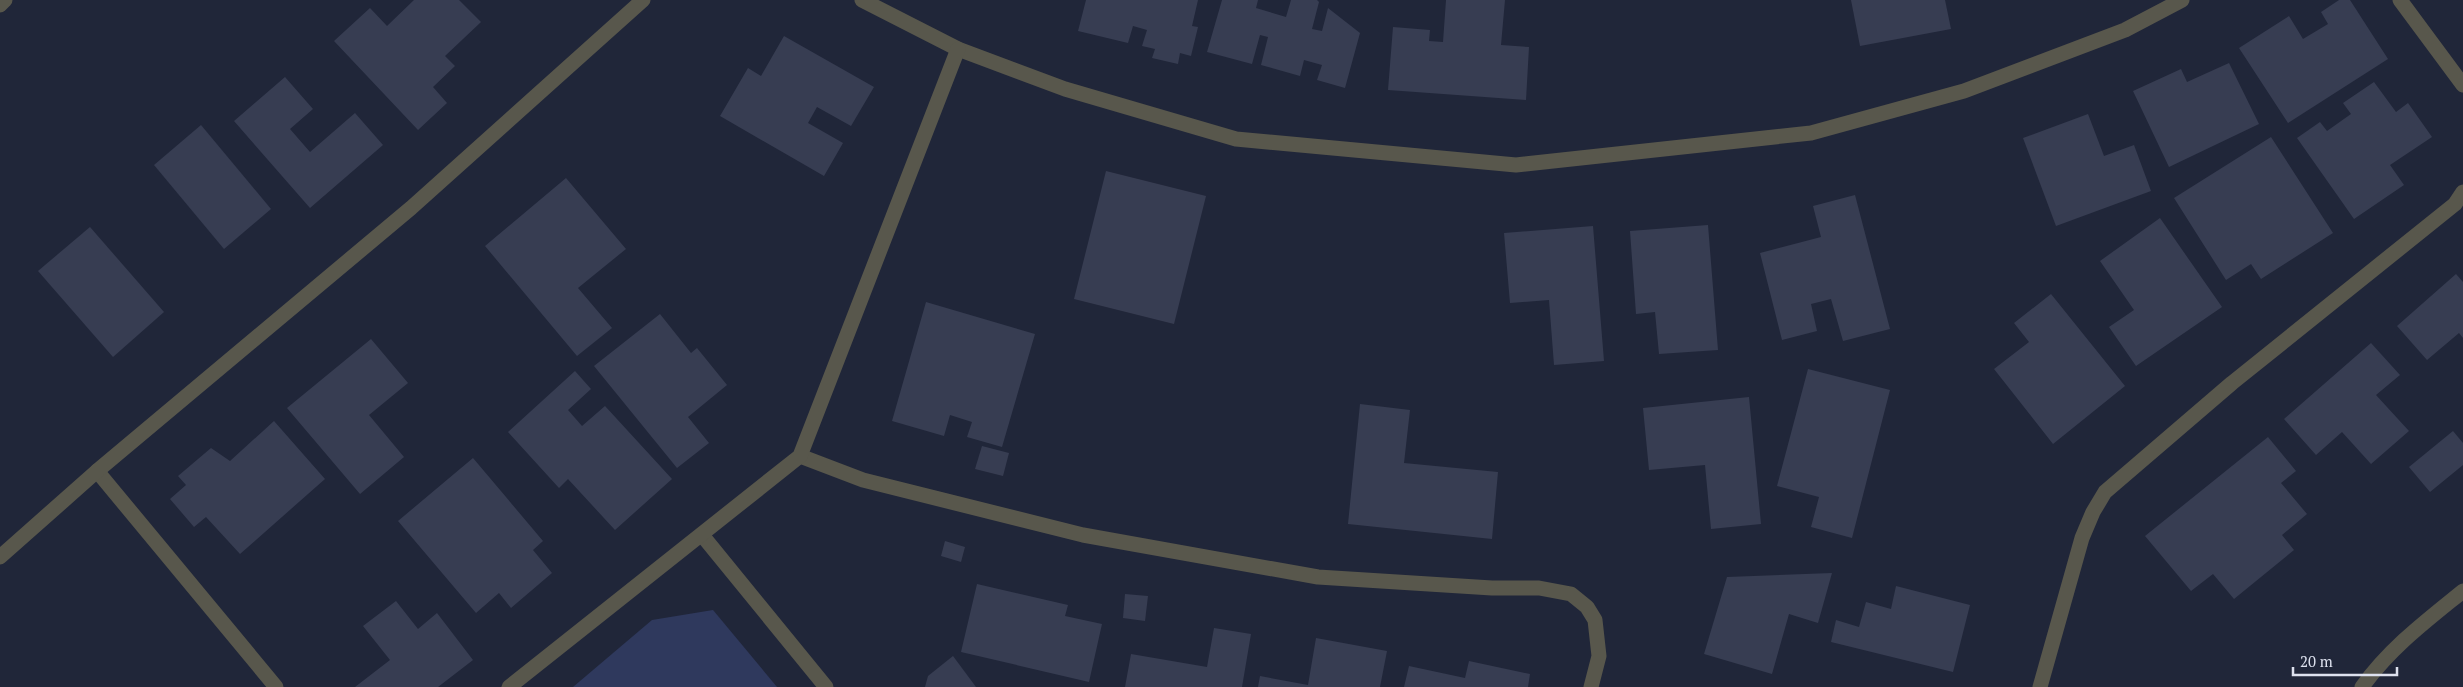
<svg xmlns="http://www.w3.org/2000/svg" width="2463" height="687" viewBox="0 0 2463 687" font-family="'PT Serif',serif">
<style>
.green{fill:#2f395d}
.building{fill:#373d52}
.lines{fill:none;stroke-linecap:round;stroke-linejoin:round}
.street{stroke:#58574c;stroke-width:15}
</style>
<rect width="100%" height="100%" fill="#202639"/>
<path class="green" d="M713 610 777 687H573L652 620Z"/>
<g class="building">
<path d="M414 0H459L481 22 445 56 455 66 433 87 447 103 418 130 334 41 370 8 387 26Z"/>
<path d="M1086 0H1198L1192 26 1198 27 1191 56 1180 53 1178 64 1152 58 1155 49 1142 46 1147 30 1133 26 1128 43 1078 31Z"/>
<path d="M1222 0H1258L1256 8 1286 17 1291 0H1317L1319 2 1312 29 1322 31 1328 8 1360 33 1345 88 1317 80 1322 65 1304 60 1300 76 1261 65 1268 37 1260 35 1252 64 1207 52Z"/>
<path d="M1446 0H1505L1501 45 1529 47 1526 100 1388 90 1393 27 1430 30 1429 41 1443 42Z"/>
<path d="M1851 0H1945L1951 29 1860 46Z"/>
<path d="M2339 0H2350L2388 59 2288 123 2239 48 2289 16 2303 39 2328 24 2321 12Z"/>
<path d="M784 36 874 87 851 126 817 107 808 123 843 143 824 176 720 116 748 68 761 76Z"/>
<path d="M2229 63 2259 124 2169 167 2133 91 2181 69 2187 82Z"/>
<path d="M285 77 313 109 290 129 310 152 355 113 383 145 310 208 234 121Z"/>
<path d="M2374 82 2396 112 2408 103 2432 137 2390 165 2404 185 2354 219 2297 138 2320 122 2327 131 2351 114 2343 103Z"/>
<path d="M2088 114 2104 156 2134 145 2151 191 2056 226 2023 138Z"/>
<path d="M201 125 271 209 224 249 154 165Z"/>
<path d="M2271 137 2333 233 2261 279 2251 264 2226 280 2174 198Z"/>
<path d="M1106 171 1206 196 1174 324 1074 299Z"/>
<path d="M566 178 626 249 578 288 612 328 577 356 485 246Z"/>
<path d="M1855 195 1890 329 1843 341 1831 299 1811 304 1817 331 1782 340 1760 253 1821 237 1813 206Z"/>
<path d="M2160 218 2222 307 2136 366 2109 327 2134 310 2100 261Z"/>
<path d="M1708 225 1718 350 1659 354 1655 312 1636 314 1630 231Z"/>
<path d="M1593 226 1604 361 1554 365 1549 300 1510 303 1504 233Z"/>
<path d="M90 227 164 312 113 357 38 271Z"/>
<path d="M2456 274 2463 282V338L2459 333 2427 360 2397 326Z"/>
<path d="M2051 294 2125 386 2053 444 1994 369 2029 342 2014 323Z"/>
<path d="M926 302 1035 334 1002 447 967 437 972 422 950 415 944 436 892 421Z"/>
<path d="M660 314 691 353 697 348 727 385 688 417 709 443 677 468 594 366Z"/>
<path d="M371 339 408 383 369 415 404 457 360 494 287 408Z"/>
<path d="M2371 343 2400 375 2376 395 2409 431 2371 464 2342 432 2316 455 2284 419Z"/>
<path d="M1808 369 1890 390 1852 538 1811 527 1819 497 1777 486Z"/>
<path d="M575 371 591 389 568 410 582 426 605 406 672 479 615 530 568 479 559 488 508 432Z"/>
<path d="M1749 397 1761 524 1711 529 1705 465 1649 470 1643 408Z"/>
<path d="M1360 404 1410 410 1404 463 1498 472 1492 539 1348 524Z"/>
<path d="M274 421 325 479 240 554 206 517 194 527 170 499 186 485 178 476 211 448 230 461Z"/>
<path d="M2453 431 2463 443V465L2430 492 2409 467Z"/>
<path d="M2268 437 2296 471 2281 483 2307 514 2282 535 2294 550 2234 599 2213 574 2191 591 2145 536Z"/>
<path d="M982 446 1009 453 1003 476 975 469Z"/>
<path d="M473 458 543 541 533 550 552 573 511 608 499 593 476 613 398 521Z"/>
<path d="M945 541 965 547 961 562 941 556Z"/>
<path d="M1832 573 1818 623 1789 614 1772 674 1704 654 1727 577Z"/>
<path d="M977 584 1068 605 1065 616 1102 624 1089 682 961 652Z"/>
<path d="M1896 586 1970 605 1953 672 1831 642 1836 620 1859 627 1866 602 1891 609Z"/>
<path d="M1125 594 1148 596 1145 621 1123 618Z"/>
<path d="M396 601 418 629 437 613 473 660 438 687H355L390 660 363 626Z"/>
<path d="M1214 628 1251 634 1242 687H1125L1131 654 1207 667Z"/>
<path d="M1316 638 1387 651 1380 687H1258L1260 676 1308 685Z"/>
<path d="M953 656 976 687H925L928 676Z"/>
<path d="M1469 661 1530 674 1528 687H1404L1409 666 1465 678Z"/>
</g>
<g class="lines">
<g class="street">
<path d="M862 0 958 49 1065 89 1236 139 1516 165 1811 133 1964 91 2125 30 2182 0"/>
<path d="M2400 0 2463 85"/>
<path d="M0 5 5 0"/>
<path d="M800 456 863 480 1083 535 1318 577 1492 588H1539L1571 594 1587 607 1595 620 1599 656 1591 687"/>
<path d="M97 471 276 687"/>
<path d="M702 535 826 687"/>
<path d="M0 557 97 471 411 208 643 0"/>
<path d="M509 687 800 456 958 49"/>
<path d="M2040 687 2082 538 2093 512 2105 492 2232 383 2455 204 2463 192"/>
<path d="M2362 687C2390 648 2426 621 2463 591"/>
</g>
</g>
<path d="M2293 667v8h104v-8" fill="none" stroke="#dde1ee" stroke-width="2.5"/>
<text x="2300" y="667" font-size="15" fill="#dde1ee" stroke="#202639" stroke-width="4" paint-order="stroke">20 m</text>
</svg>
